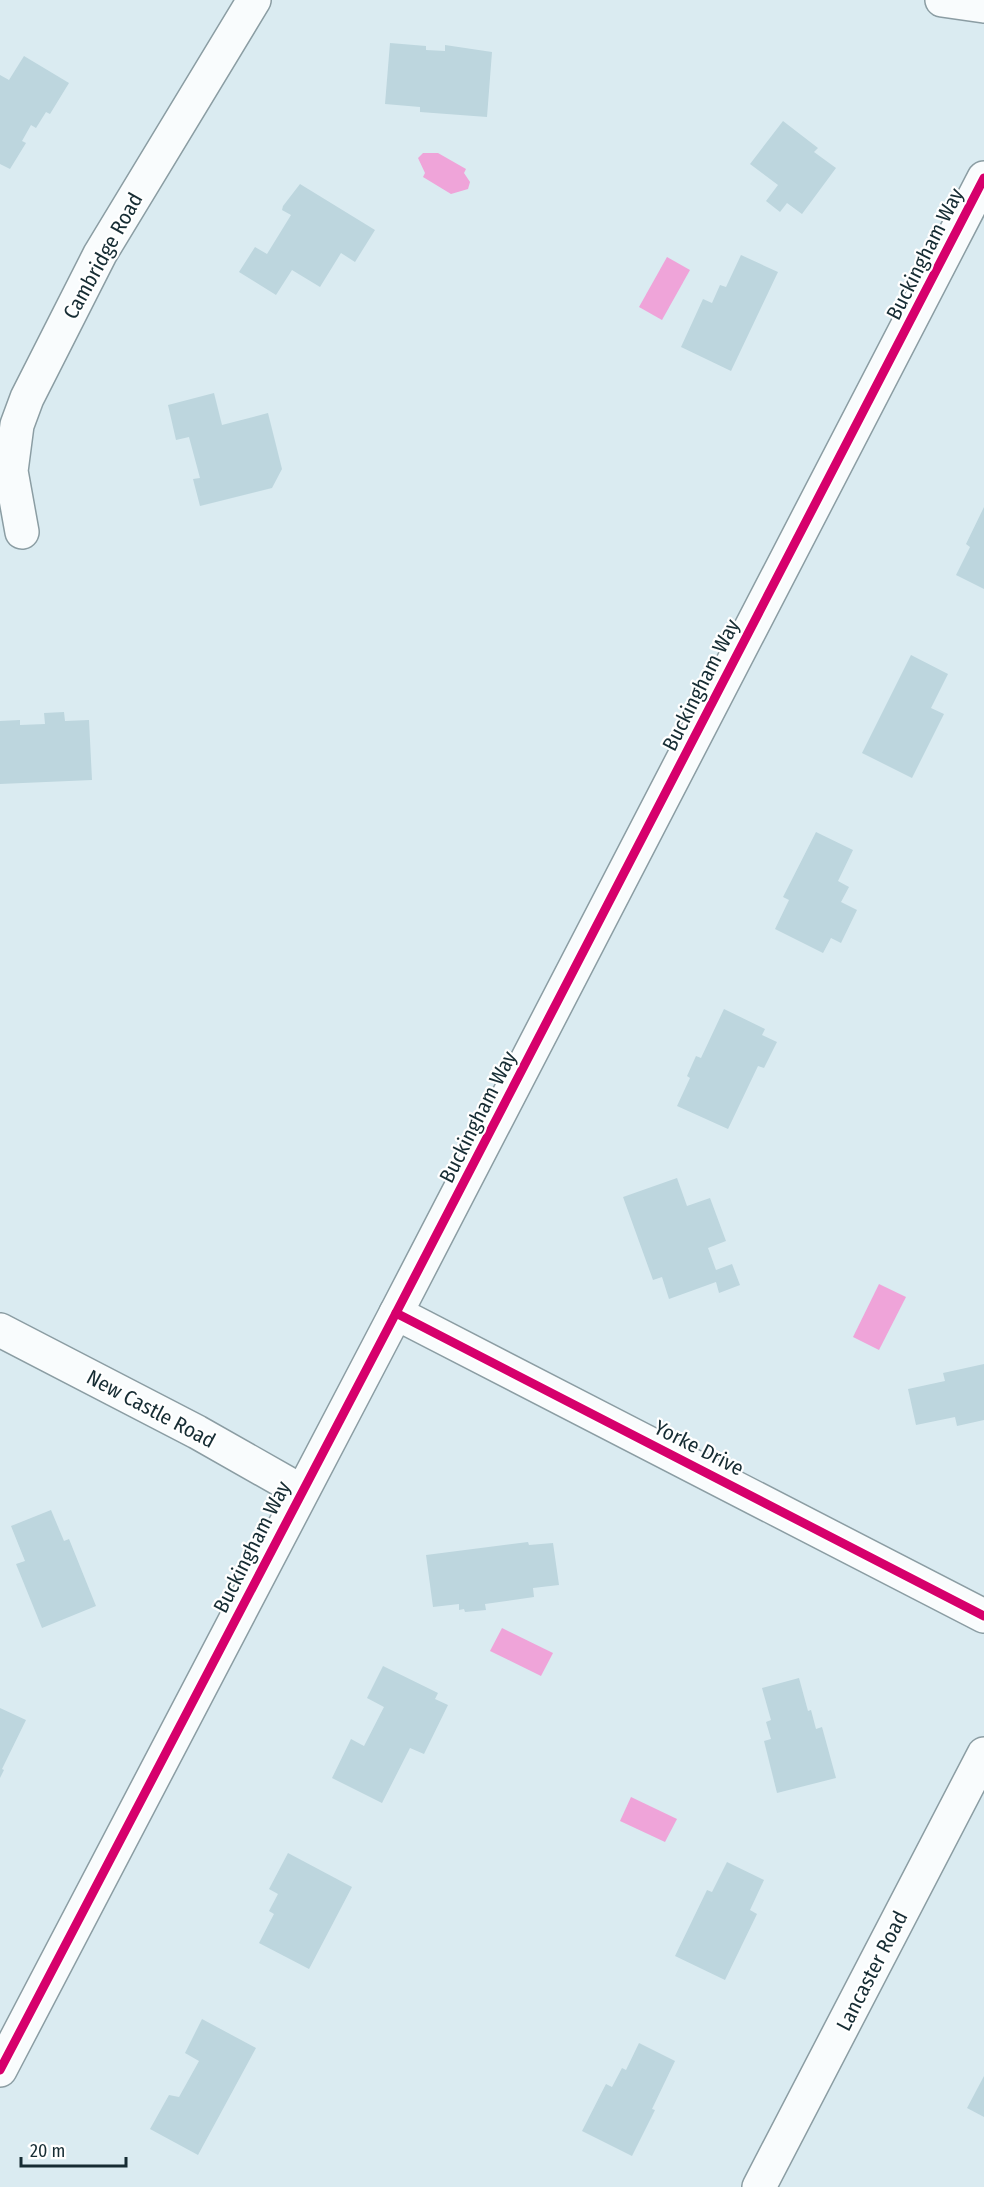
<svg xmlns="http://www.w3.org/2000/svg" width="984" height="2187" viewBox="0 0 984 2187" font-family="'Fira Sans Condensed',sans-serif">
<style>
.water{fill:#efa4d9}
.building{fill:#bdd6de}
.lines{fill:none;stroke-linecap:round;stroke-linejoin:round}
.minor-casing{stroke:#8b9da3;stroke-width:36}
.minor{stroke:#f9fcfd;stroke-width:33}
.cycleway-casing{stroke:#fff;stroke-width:13}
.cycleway{stroke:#d6006c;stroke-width:9}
.labels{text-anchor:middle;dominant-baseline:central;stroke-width:4.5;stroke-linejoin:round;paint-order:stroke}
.street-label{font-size:21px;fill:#162c33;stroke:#fff}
</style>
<rect width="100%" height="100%" fill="#daebf1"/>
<g class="water">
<path d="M423 153H438L466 169 464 173 470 182 468 189 451 194 423 177 425 173 418 158Z"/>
<path d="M667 257 690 270 662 320 639 307Z"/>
<path d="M879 1284 906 1297 879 1350 853 1337Z"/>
<path d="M502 1628 553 1653 541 1676 490 1651Z"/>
<path d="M631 1797 677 1819 665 1842 620 1821Z"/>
</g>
<g class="building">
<path d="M390 43 426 46V50L445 51V45L492 52 487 117 420 112V107L385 104Z"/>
<path d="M24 56 69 83 50 114 46 112 36 128 31 125 22 141 26 143 10 169 0 164V75L9 80Z"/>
<path d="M783 121 818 148 814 152 836 168 802 214 787 203 780 212 766 201 778 185 750 164Z"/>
<path d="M300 184 375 230 355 262 341 253 320 287 292 270 276 295 239 272 255 247 267 254 291 215 282 210 283 206Z"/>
<path d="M741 255 778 272 731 371 681 347 703 299 712 303 720 285 726 287Z"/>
<path d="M214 393 222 425 268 413 282 469 272 488 200 506 193 479 200 478 189 437 176 440 168 405Z"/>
<path d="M984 507V589L956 575 970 547 966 544Z"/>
<path d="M911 655 948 674 931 708 944 714 912 778 862 753Z"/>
<path d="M64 712 65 721 89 720 92 780 0 784V721L20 720V725L45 724 44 713Z"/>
<path d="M816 832 853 850 838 881 849 887 841 902 857 910 841 943 831 938 823 953 775 929 789 900 783 897Z"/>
<path d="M724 1009 765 1029 762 1035 777 1042 764 1068 758 1066 728 1129 677 1106 690 1078 687 1076 696 1056 701 1058Z"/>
<path d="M677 1178 687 1206 710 1198 726 1241 708 1248 716 1270 732 1264 740 1285 719 1293 716 1282 669 1299 662 1277 653 1280 623 1197Z"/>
<path d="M984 1364V1420L957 1426 955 1417 916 1425 908 1389 945 1381 943 1373Z"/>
<path d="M51 1510 64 1541 69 1539 96 1606 42 1628 16 1564 25 1561 11 1526Z"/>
<path d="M528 1542 529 1545 553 1543 559 1585 533 1588 534 1597 485 1604 486 1610 465 1612 464 1609 459 1610V1604L433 1607 426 1555Z"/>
<path d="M383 1666 438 1693 435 1699 448 1705 424 1754 410 1748 382 1803 332 1778 351 1739 364 1746 384 1707 367 1698Z"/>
<path d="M799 1678 808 1711 811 1710 816 1729 822 1727 836 1778 777 1793 764 1741 771 1739 766 1722 771 1720 762 1688Z"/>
<path d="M0 1708 26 1720 2 1769 4 1770 0 1778Z"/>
<path d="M288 1853 352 1887 309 1969 259 1943 274 1914 269 1911 278 1894 269 1889Z"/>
<path d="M727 1862 764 1880 750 1910 757 1914 725 1980 675 1956 707 1890 712 1892Z"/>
<path d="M202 2019 256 2048 198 2155 150 2129 169 2095 179 2097 199 2061 185 2053Z"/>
<path d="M639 2043 675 2061 652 2109 655 2110 632 2156 582 2131 606 2084 612 2087 622 2068 626 2070Z"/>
<path d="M984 2076V2117L967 2108Z"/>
</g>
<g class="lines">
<g class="minor-casing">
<g id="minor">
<path d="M942 0 984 6"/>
<path d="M22 532 11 471 17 425 27 398 100 254 254 0"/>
<path d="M396 1313 984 1616"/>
<path d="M0 1330 197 1432 301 1491"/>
<path d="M0 2070 396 1313 984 178"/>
<path d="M759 2187 984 1754"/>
</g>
</g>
<use href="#minor" class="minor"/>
<g class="cycleway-casing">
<g id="cycleway">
<path d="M396 1313 984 1616"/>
<path d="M0 2070 396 1313 984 178"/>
</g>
</g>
<use href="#cycleway" class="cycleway"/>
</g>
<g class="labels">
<g class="street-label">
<text transform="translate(925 254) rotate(-63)">Buckingham Way</text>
<text transform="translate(103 256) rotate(-61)">Cambridge Road</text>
<text transform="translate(701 685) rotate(-63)">Buckingham Way</text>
<text transform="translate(478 1117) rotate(-63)">Buckingham Way</text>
<text transform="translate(151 1409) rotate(28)">New Castle Road</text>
<text transform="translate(699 1448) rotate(27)">Yorke Drive</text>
<text transform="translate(252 1547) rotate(-63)">Buckingham Way</text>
<text transform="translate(872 1971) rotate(-63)">Lancaster Road</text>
</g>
</g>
<path d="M21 2157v9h105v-9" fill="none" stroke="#162c33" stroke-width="3"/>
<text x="30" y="2157" font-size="18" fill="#162c33" stroke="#ffffff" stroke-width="4.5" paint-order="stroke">20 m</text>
</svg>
